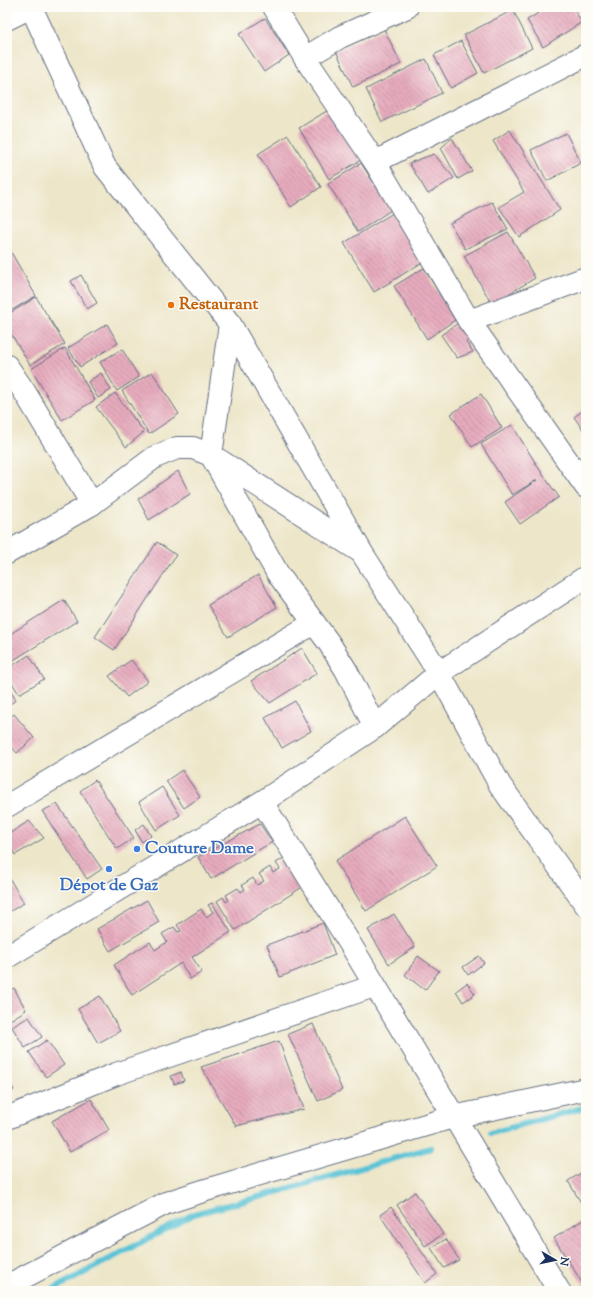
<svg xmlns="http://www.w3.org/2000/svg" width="593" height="1298" viewBox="0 0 593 1298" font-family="'Sorts Mill Goudy',serif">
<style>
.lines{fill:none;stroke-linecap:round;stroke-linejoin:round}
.stream{stroke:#5ac3d6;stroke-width:6}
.building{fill:url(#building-back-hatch)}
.minor-casing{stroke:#646f83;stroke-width:24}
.minor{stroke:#fff;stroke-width:22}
.food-dot{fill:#e8710a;stroke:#fdfcf7;stroke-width:1.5}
.shop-dot{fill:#3f7fe0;stroke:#fdfcf7;stroke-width:1.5}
.labels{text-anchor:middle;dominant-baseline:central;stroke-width:3;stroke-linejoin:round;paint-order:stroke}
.food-label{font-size:17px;font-weight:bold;fill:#c56008;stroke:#fdfcf7;text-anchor:start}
.shop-label{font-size:17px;font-weight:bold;fill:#366cbe;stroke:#fdfcf7;text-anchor:start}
</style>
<defs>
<pattern id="building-back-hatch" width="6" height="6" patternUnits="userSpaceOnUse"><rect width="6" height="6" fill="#e7acbe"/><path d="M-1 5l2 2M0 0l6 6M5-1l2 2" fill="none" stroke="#ba8c9e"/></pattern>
</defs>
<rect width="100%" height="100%" fill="#fdfcf7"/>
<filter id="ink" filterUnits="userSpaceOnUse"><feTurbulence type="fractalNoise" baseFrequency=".025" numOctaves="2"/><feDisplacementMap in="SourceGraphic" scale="8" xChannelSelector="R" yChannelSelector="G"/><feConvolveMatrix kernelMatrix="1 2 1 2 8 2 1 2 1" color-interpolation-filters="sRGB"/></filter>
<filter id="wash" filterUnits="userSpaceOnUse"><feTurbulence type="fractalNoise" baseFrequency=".012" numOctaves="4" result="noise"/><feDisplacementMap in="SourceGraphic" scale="16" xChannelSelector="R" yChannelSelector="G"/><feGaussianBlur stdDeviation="0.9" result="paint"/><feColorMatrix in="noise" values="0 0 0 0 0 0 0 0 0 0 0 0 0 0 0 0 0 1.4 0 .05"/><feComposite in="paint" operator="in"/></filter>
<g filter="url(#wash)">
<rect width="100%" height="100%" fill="#ede6c9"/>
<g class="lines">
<g class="stream">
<path d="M491 1133 586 1107"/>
<path d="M50 1291 194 1214 259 1197 431 1148"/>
</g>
</g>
<g id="blocks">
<g class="building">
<path d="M548 7H572L582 22 543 47 527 20Z"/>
<path d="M513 10 532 48 484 73 464 35Z"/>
<path d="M265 18 289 55 264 72 239 34Z"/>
<path d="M384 29 401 64 353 87 336 51Z"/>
<path d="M461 41 478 73 451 88 434 55Z"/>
<path d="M426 59 442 93 382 122 366 89Z"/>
<path d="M330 109 361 160 329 179 299 128Z"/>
<path d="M510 130 560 210 519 237 499 207 524 192 493 141Z"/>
<path d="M566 133 581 163 547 181 531 150Z"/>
<path d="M288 135 321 187 291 207 258 154Z"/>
<path d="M452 138 472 171 458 179 441 148Z"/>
<path d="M434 154 454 178 428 194 409 163Z"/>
<path d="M361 163 391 210 358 232 328 184Z"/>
<path d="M492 202 508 229 465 249 450 223Z"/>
<path d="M393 213 423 262 374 292 344 243Z"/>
<path d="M508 232 535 278 492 304 464 256Z"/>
<path d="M7 245 36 296 7 313Z"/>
<path d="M424 268 455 320 427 339 394 286Z"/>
<path d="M81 275 97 303 87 309 71 281Z"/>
<path d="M36 297 65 344 30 365 7 327V315Z"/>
<path d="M461 321 471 335 466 342 473 352 457 358 441 335Z"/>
<path d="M107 324 118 343 80 367 68 348Z"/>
<path d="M65 348 95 400 62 420 31 369Z"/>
<path d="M122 349 139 377 117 391 100 362Z"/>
<path d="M152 372 179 414 149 434 122 391Z"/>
<path d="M101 373 111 390 98 398 88 382Z"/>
<path d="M115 393 144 432 126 447 96 407Z"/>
<path d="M481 394 502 428 472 447 451 414Z"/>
<path d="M585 409 586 410V434L574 417Z"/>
<path d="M512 425 543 475 559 497 520 524 505 502 537 480 512 495 481 444Z"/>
<path d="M178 471 190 494 149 520 138 499Z"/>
<path d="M157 542 176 555 114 650 95 637Z"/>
<path d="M258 575 277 607 228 637 208 605Z"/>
<path d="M64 600 77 621 7 664V636Z"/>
<path d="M302 648 317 673 270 703 251 681Z"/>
<path d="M29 655 44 679 19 694 7 675V669Z"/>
<path d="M131 660 148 681 127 697 109 676Z"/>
<path d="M7 685 16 700 7 706Z"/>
<path d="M295 701 311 731 282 748 265 718Z"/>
<path d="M14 714 34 738 17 753 7 742V720Z"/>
<path d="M182 770 200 797 184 808 166 781Z"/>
<path d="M95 780 134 838 117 849 80 791Z"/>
<path d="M162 787 180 815 156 830 139 802Z"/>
<path d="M57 804 102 869 87 879 42 811Z"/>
<path d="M405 816 437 866 366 911 335 861Z"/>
<path d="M29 821 44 838 15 855 7 840V835Z"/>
<path d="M144 824 151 836 142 842 135 830Z"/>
<path d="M260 824 272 842 211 879 198 857Z"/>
<path d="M286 857 304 886 235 930 217 901 223 897 226 902 229 900 226 895 238 888 241 892 245 889 242 885 253 878 257 885 264 881 259 874 270 867 273 873 280 869 276 863Z"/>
<path d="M8 876 24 903 7 913V877Z"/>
<path d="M147 900 159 922 110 951 97 929Z"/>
<path d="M212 903 231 932 192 957 202 972 190 979 181 963 132 995 114 965 150 942 155 950 167 942 162 934 174 927 178 932 181 931 177 925 201 909 206 917 213 912 208 905Z"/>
<path d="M394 914 415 947 389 964 368 930Z"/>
<path d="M323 923 335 955 280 977 267 945Z"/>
<path d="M418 956 439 971 425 990 405 975Z"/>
<path d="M479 956 484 963 468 975 463 967Z"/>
<path d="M467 983 475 994 463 1002 456 991Z"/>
<path d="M14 988 26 1010 7 1022V992Z"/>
<path d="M100 996 120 1031 98 1043 78 1009Z"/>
<path d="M29 1017 42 1037 25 1048 12 1027Z"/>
<path d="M313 1024 342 1090 318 1101 288 1034Z"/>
<path d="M47 1040 64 1065 46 1077 29 1052Z"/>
<path d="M279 1041 304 1109 236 1126 201 1067Z"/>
<path d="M181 1072 184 1081 174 1084 171 1076Z"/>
<path d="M7 1079 14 1090 7 1094Z"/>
<path d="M91 1099 109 1130 70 1152 52 1121Z"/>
<path d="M586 1170V1211L568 1181Z"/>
<path d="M415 1192 443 1234 425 1246 397 1205Z"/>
<path d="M391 1207 437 1274 425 1283 380 1215Z"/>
<path d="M586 1218V1289L554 1238Z"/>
<path d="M446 1239 459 1260 444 1268 431 1248Z"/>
</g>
</g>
</g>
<g filter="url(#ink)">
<use href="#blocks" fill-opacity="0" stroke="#646f83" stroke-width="1"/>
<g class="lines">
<g class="minor-casing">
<g id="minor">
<path d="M31 7 105 167 230 324 362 553 439 673 500 785 586 905"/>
<path d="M274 7 305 58 375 162 469 321 586 487"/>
<path d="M7 19 31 7"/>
<path d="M305 58 340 37 407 7"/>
<path d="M375 162 586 55"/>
<path d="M469 321 586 278"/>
<path d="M230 324 211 455 358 550"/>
<path d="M7 366 24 391 92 504"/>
<path d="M7 553 92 504 155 457 177 448H193L211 455 278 574 329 643 346 670 375 727"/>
<path d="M262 802 352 947 559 1291"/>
<path d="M7 806 314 623"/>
<path d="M7 957 262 802 375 727 439 673 586 577"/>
<path d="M7 1118 116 1074 374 986"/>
<path d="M7 1286 166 1203 206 1190 453 1117 586 1089"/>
</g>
</g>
<use href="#minor" class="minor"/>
</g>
</g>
<circle class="food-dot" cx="171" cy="305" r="4"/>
<g class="shop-dot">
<circle cx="137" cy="849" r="4"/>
<circle cx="109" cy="869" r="4"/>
</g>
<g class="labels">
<g class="food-label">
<text x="179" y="305">Restaurant</text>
</g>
<g class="shop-label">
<text x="145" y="849">Couture Dame</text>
<text x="109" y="886" text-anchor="middle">Dépot de Gaz</text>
</g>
</g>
<rect width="593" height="1298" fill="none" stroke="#fdfcf7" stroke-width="24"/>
<g transform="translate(555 1260) rotate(99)" stroke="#fdfcf7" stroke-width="3" paint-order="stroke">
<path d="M0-3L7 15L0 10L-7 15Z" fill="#1b2f5e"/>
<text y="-6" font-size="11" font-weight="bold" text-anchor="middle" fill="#1b2f5e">N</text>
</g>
</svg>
